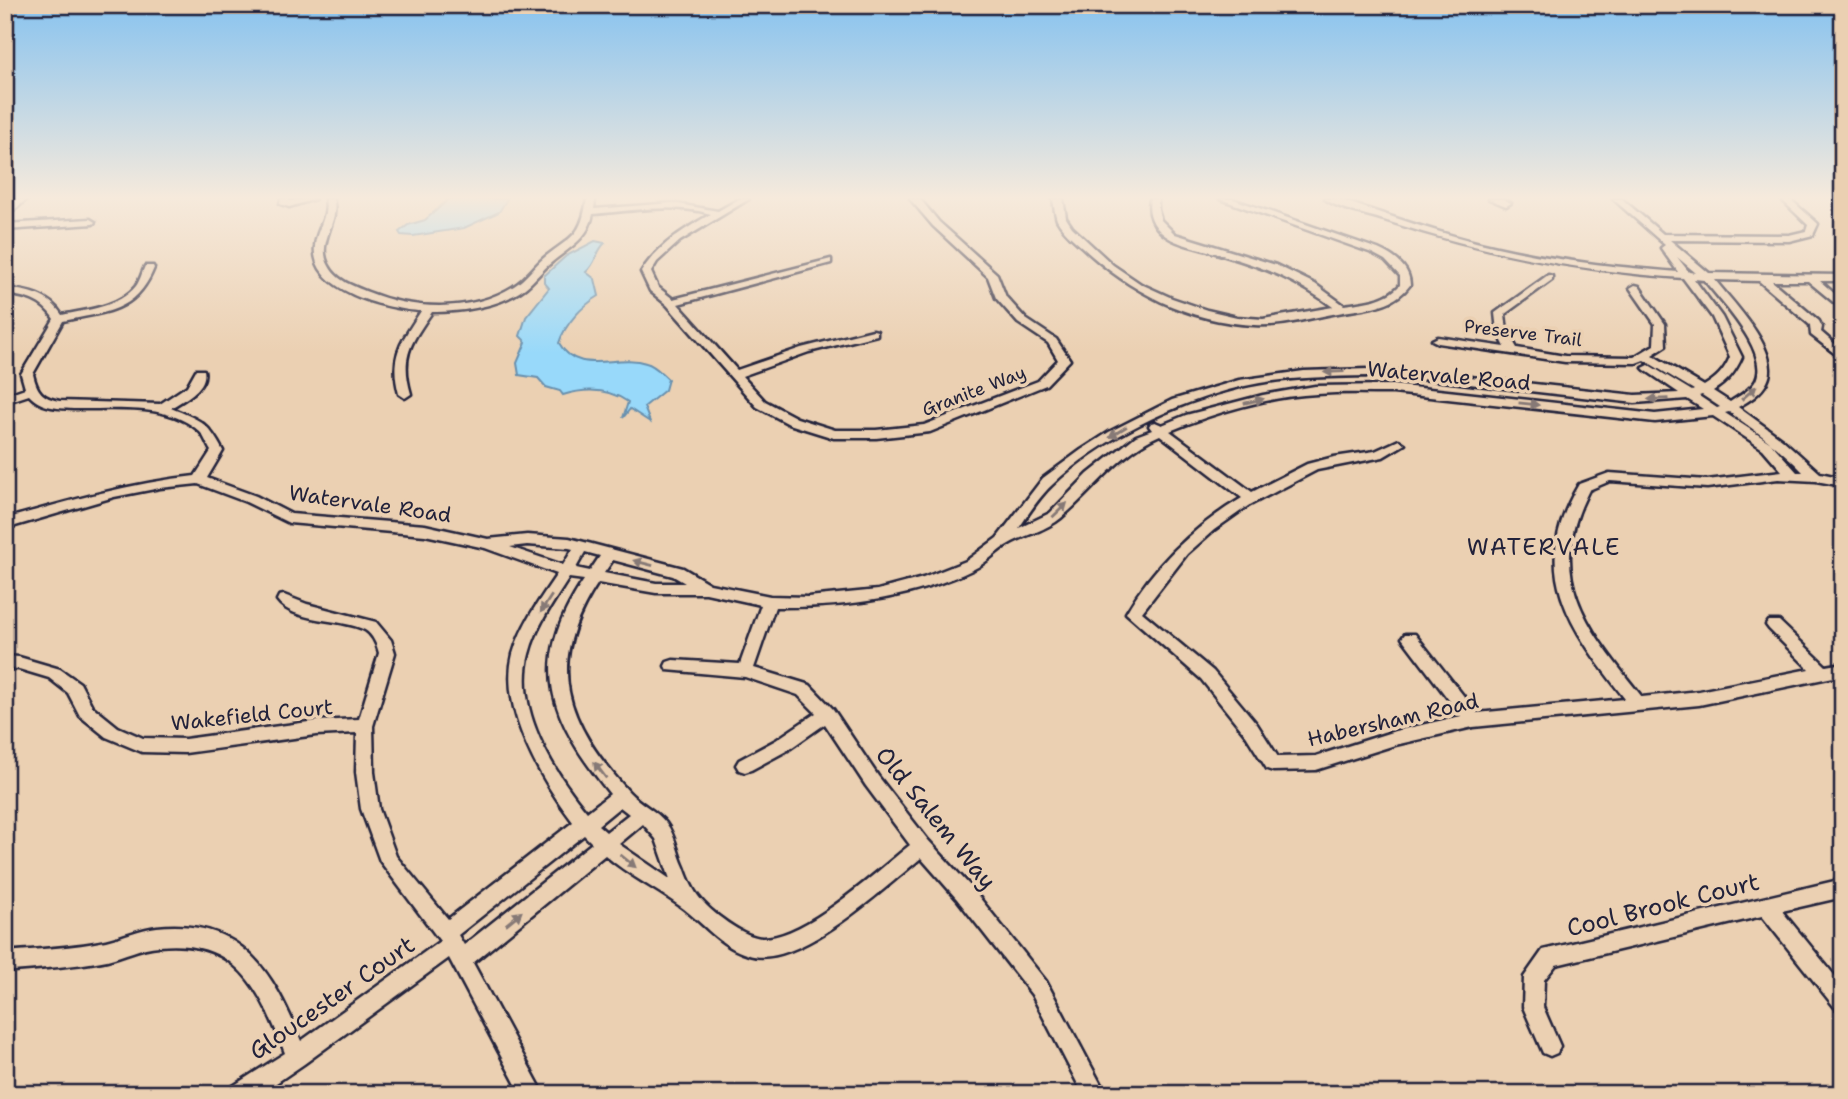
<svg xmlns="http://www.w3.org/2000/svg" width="1848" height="1099" viewBox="0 0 1848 1099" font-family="'Shantell Sans',sans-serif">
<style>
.water{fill:#98d9fa;stroke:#6990ae;stroke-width:2}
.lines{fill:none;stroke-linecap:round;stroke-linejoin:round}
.minor-casing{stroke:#22223b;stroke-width:5}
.minor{fill:#ebd0b2;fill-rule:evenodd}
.oneway{fill:#867976}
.labels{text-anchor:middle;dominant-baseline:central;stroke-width:7;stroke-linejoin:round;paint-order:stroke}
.far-street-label{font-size:18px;fill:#22223b;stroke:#ebd0b2}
.street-label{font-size:21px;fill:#22223b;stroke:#ebd0b2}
.neighbourhood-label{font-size:23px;letter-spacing:2px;fill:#22223b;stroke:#ebd0b2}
.near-street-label{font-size:24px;fill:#22223b;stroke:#ebd0b2}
</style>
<rect width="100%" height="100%" fill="#ebd0b2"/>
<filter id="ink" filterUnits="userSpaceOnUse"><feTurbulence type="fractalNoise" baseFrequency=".0143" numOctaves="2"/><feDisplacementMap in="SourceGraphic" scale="14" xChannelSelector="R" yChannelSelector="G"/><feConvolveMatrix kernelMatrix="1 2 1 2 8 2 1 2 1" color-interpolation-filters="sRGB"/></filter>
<g filter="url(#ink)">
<g class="water">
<path d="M449 199H507L499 212 464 228 413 236 401 235 399 232 408 225 425 220Z"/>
<path d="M595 241 605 243C595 252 597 263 586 272L595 279 599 296C582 306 565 324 559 343 578 377 616 353 646 363 655 365 661 373 668 379L665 390 644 407 650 422 630 409 623 418 628 402C608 388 586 388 563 395L560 391 546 387 538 378 519 375 517 363 526 342 520 336 526 317 549 288 544 282V276L566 256Z"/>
</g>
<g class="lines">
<g class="minor-casing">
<g id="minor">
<path d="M17 199H27L5 218V210Z"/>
<path d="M281 199H289V201L315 199 289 207 280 204Z"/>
<path d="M325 199H333C341 222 315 242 329 266 337 281 353 286 368 292 412 310 472 313 514 286 526 279 534 266 545 257 573 235 581 237 587 199H595L594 209 672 203 718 211 739 199H749L680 241 657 262 651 272 658 287 673 299 831 259V263L678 304 737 370 801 348 873 330 877 331V335L809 352 742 376 765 401 797 418 835 430H876L924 425 1038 381 1058 360 1048 343 1018 323 996 298 988 277 933 226 910 199H920L939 222 997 274 1006 297 1026 319 1056 339 1070 360 1046 385 930 432 876 438H834L789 424 757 407 667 305 650 291 641 272C658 245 683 230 711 214 672 203 632 211 593 214 588 239 570 247 552 262 542 270 535 280 525 288 500 307 461 312 432 312 411 343 400 356 411 394L405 398 399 394C389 356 401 342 421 311 387 309 310 291 315 246 316 229 329 217 325 199Z"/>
<path d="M1053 199H1063L1066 218 1072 227 1113 265 1141 284 1172 298 1207 310 1237 317 1263 319 1333 307C1296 280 1266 268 1222 255 1205 249 1180 246 1166 236 1153 227 1147 214 1150 199H1158V210L1161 220 1175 234 1276 265 1315 284 1344 305C1364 302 1386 301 1400 285V276L1385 260 1372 253 1220 199H1233L1378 249C1394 256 1410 267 1410 285 1393 308 1365 308 1338 313 1310 318 1282 327 1254 325 1189 322 1128 291 1082 247 1073 239 1063 231 1057 220 1055 214 1054 206 1053 199Z"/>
<path d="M1325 199H1338C1391 216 1443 235 1497 247 1557 261 1618 267 1678 272L1661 248 1665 245 1613 199H1622L1663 234 1789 235 1806 231 1808 225 1781 199H1790L1816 222 1818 224 1813 235 1789 241 1670 240 1709 273 1843 275V281H1820L1843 301V310L1808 281H1772L1819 321 1822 327 1821 332 1843 351V360L1811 335 1810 325 1759 281 1715 280C1732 302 1783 352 1767 382 1761 394 1749 401 1738 407L1782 439 1820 473 1843 478V486L1816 481 1778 479 1707 488 1610 481 1589 490 1587 494C1544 580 1590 631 1642 697L1699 691 1809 669 1769 629 1766 625 1769 621H1779L1826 666 1843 663V675L1699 705 1473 727 1395 745 1316 770 1273 771 1267 769 1245 734 1201 679 1126 613C1154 565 1195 526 1242 498L1160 435C1119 453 1094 490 1061 518 1047 530 1025 535 1009 544 996 551 987 563 974 569 913 599 842 608 775 607L754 668 810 685 833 709 878 776 928 840 971 887 1046 981 1106 1094H1083L1032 995 957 899 921 858C884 888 798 970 749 955 720 947 704 923 680 906 655 888 628 875 605 855L473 963 544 1094H521L449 958 304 1064 260 1094H230L233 1086 285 1053C260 989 237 938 159 946 141 947 124 956 107 960 74 967 39 968 5 972V952C39 949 73 948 106 941 123 937 140 929 157 927 242 918 273 972 301 1041L440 941 380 861 361 809 356 772 357 733 316 735 185 753 142 752 106 737 80 716 68 693 49 678 19 669 5 668V656L19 657 60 669 80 683 92 706 118 727 143 738 185 739 316 721 359 719 379 653C377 645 373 635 365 630 342 618 293 623 277 600L279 596 284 595 307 604 376 622 391 640 395 653 373 726 374 772 379 809 396 856 448 919 573 822C541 780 499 709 513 654 521 625 540 599 557 574L485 548 425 535 289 523 246 502 198 484 160 488 114 497 5 529V519C68 501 130 483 195 476L211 451C207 445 205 437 200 432 168 402 114 410 73 409 56 408 41 408 29 395L5 403V395L25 388 21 374 54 319C42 300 26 297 5 294V288C28 291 49 294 62 315 86 310 119 307 136 286 140 281 142 272 145 266H153L154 268C136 313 105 312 63 321L33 374C37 391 42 398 60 401L160 404 187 386 196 370H204C208 388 185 399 171 408 200 420 208 422 223 451L207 478 256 496 291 514 425 525 488 539 527 535 569 538 683 568 710 584 770 596 808 597 878 590 923 578 966 561 997 538 1043 478 1081 450 1109 432 1172 400 1239 380 1304 371 1368 369 1434 373 1635 395 1679 393 1645 370 1643 368 1649 365 1692 391 1694 390 1644 360 1636 363 1565 362 1438 343 1432 340 1438 337 1505 347 1497 331 1495 313 1548 275 1552 276V280L1505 314 1507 331 1517 348 1565 356 1634 357 1654 345 1655 324 1630 288 1635 285 1639 286 1665 324 1666 346 1652 355 1704 386C1717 378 1724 371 1730 357L1712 317 1683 278C1579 271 1483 253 1384 220 1366 214 1340 210 1325 199ZM1677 257 1696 273 1689 272ZM1694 279 1704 280C1721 302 1772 354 1755 382 1749 391 1739 396 1730 402L1713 391C1727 382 1735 373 1742 357L1722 317ZM1368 376 1434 380 1635 403 1687 399 1703 409 1655 414 1393 385 1315 386 1263 395 1186 415 1162 425 1155 422 1151 423 1149 426 1152 430 1136 436 1088 474 1050 513 1019 528C1029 513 1039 497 1052 485 1099 439 1177 402 1240 387 1282 377 1326 377 1368 376ZM1393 393 1655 422 1713 416 1763 449 1782 471 1707 480 1609 473 1579 484C1527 571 1570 628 1625 699L1477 713 1415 634H1405L1402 638 1405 642 1461 716 1395 731 1316 756 1278 757 1257 724 1213 671 1142 612 1187 554 1214 530 1248 506 1317 470 1383 457 1405 444 1399 440 1375 451 1334 457 1307 464 1252 492 1170 431C1213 413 1270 396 1317 394 1342 392 1368 393 1393 393ZM1702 395 1720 407 1717 408 1699 396ZM1729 412C1755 430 1781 449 1803 472H1797L1771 443 1725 413ZM527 545 569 548 573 549 563 565 510 547ZM585 552 600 556 590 571 576 568ZM613 560 673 576 685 583H656L604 573ZM569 578 584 580C526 666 551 720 610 794L587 812C553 771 514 709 529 654 536 626 554 602 569 578ZM598 583 656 593H706L761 605 740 664 673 660 667 662 665 666 667 670 745 677 798 695 816 713 776 740 739 760 736 765 739 770 745 772 751 770 788 750 825 724 866 786 910 845C877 871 806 938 763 938 744 938 709 911 698 896 692 888 687 876 684 867 677 853 676 836 666 823 656 810 640 804 629 792 566 723 543 666 598 583ZM620 807 629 814 606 832 598 825ZM643 824 656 839 670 879 619 844ZM584 835 592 843 464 945 458 935Z"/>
<path d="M1489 199H1503L1511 203 1506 206Z"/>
<path d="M90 219 95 222 93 224 5 230V224Z"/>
<path d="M1843 879V897L1782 911 1843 986V1012L1836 1009 1762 916 1556 965 1544 980 1543 1007 1560 1046 1557 1053 1550 1056 1543 1053 1523 1007 1524 977 1543 950Z"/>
</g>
</g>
<use href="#minor" class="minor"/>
</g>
<defs><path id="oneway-solid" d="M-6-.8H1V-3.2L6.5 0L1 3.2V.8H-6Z" transform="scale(1.75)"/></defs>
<g class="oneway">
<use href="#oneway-solid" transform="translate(1334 372) rotate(178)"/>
<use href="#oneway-solid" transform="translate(1749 393) rotate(-41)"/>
<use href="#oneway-solid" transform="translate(1658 399) rotate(178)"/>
<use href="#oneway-solid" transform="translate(1254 401) rotate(-13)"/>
<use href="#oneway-solid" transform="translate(1529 404) rotate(6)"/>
<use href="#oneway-solid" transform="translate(1118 432) rotate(148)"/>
<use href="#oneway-solid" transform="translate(1060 510) rotate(-44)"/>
<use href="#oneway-solid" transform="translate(643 563) rotate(-165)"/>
<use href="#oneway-solid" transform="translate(546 604) rotate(123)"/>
<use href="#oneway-solid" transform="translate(600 770) rotate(-127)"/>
<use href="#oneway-solid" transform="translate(628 861) rotate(39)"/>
<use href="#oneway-solid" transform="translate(514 918) rotate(-39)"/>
</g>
</g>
<linearGradient id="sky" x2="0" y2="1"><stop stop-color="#88c3ef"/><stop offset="0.56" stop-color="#f6eadc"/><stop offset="1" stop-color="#f6eadc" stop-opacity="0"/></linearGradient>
<rect width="1848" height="353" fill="url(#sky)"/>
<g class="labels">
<g class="far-street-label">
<text transform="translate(1523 333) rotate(7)">Preserve Trail</text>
<text transform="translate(974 391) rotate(-21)">Granite Way</text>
</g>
<g class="street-label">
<text transform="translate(1449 376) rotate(5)">Watervale Road</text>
<text transform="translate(370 504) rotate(8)">Watervale Road</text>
<text transform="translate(252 715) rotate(-6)">Wakefield Court</text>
<text transform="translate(1393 720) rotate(-13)">Habersham Road</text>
</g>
<g class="neighbourhood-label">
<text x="1544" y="547">WATERVALE</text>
</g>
<g class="near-street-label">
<text transform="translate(936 818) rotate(51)">Old Salem Way</text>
<text transform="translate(1663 905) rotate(-14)">Cool Brook Court</text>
<text transform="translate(332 998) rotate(-35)">Gloucester Court</text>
</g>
</g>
<rect width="1848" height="1099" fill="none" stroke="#ebd0b2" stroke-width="28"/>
<rect x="14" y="14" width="1820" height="1071" fill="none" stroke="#22223b" stroke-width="2.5" filter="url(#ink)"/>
</svg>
